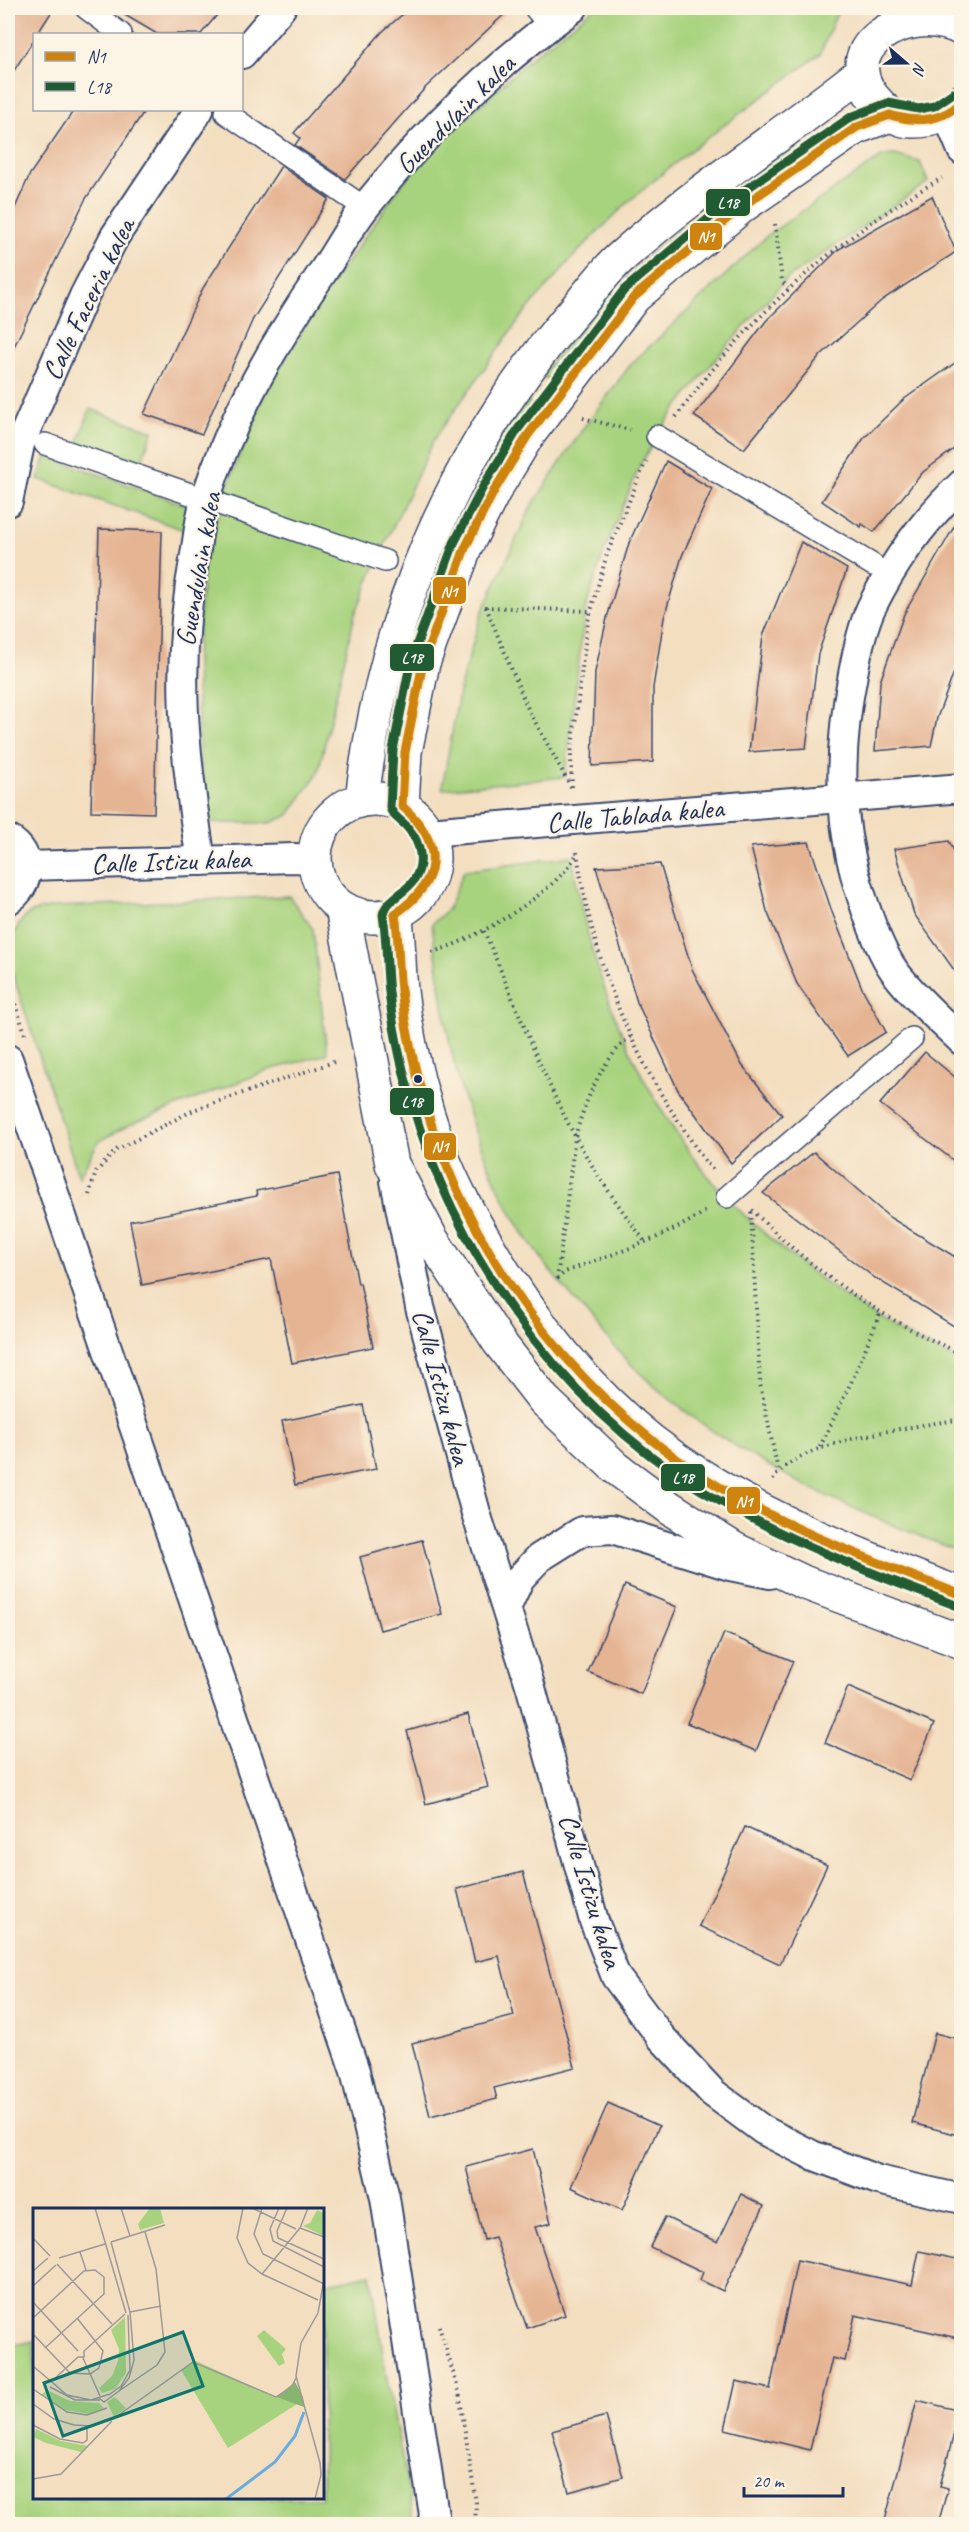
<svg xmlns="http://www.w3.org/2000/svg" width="969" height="2532" viewBox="0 0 969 2532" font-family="Caveat,sans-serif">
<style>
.green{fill:#a8d37e;stroke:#62816e;stroke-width:1.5}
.building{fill:#e5b493}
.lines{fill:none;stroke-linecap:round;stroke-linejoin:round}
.pedestrian-casing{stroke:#3b496d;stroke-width:24}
.minor-casing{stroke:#3b496d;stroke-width:32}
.tertiary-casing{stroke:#3b496d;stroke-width:36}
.path{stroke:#3b496d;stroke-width:4;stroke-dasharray:1.5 4.5;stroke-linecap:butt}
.pedestrian{stroke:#fff;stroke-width:21}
.minor{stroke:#fff;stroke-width:28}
.tertiary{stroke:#fff;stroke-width:33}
.bus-1-casing{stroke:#fcf5e5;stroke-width:14}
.bus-2-casing{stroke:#fcf5e5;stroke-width:14}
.bus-1{stroke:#ce830e;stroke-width:9}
.bus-2{stroke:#215b33;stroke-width:9}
.bus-dot{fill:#1b2f5e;stroke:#fcf5e5;stroke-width:2}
.labels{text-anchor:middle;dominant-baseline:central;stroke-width:4.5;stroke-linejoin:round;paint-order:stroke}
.street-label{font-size:28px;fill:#1b2f5e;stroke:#fcf5e5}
.inset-river{fill:none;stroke:#69acdd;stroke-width:3}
.inset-road{fill:none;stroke:#9d9899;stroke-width:1.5}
.view{fill:#0f766e;fill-opacity:0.15;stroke:#0f766e;stroke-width:3}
.inset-edge{fill:none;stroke:#1b2f5e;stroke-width:3}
.line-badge{stroke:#fcf5e5;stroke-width:2}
.badge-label{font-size:16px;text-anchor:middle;font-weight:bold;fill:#fff}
</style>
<rect width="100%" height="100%" fill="#fcf5e5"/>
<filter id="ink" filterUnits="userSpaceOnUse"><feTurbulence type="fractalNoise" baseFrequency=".0167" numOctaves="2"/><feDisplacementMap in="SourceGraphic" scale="12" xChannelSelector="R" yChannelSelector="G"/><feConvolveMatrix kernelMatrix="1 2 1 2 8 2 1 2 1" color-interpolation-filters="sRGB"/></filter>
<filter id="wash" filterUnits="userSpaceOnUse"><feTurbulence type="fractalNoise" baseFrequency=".008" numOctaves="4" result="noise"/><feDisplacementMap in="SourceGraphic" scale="24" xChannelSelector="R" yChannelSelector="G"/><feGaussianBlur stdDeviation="1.35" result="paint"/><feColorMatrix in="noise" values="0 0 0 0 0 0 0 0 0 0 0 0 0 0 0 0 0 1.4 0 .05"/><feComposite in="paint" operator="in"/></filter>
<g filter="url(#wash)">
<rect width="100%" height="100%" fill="#f3dec0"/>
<g class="green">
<path d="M594 8H836L838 11 820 54 691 150 627 203 573 257 521 317 435 438 383 548 355 614 318 773 288 816 270 823H207L199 759 196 656 204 564 225 492 265 392 326 292 402 184 443 139 535 54Z"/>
<path d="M809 127 814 134 658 258 622 294 548 380 542 374 615 288 654 251Z"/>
<path d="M895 155 920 162 928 182 785 280 709 367 669 418 641 463 604 552 585 610 565 777 442 789 460 688 481 615 531 507 582 430 631 364 769 234 883 156Z"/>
<path d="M524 398 531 404 477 491 393 734 386 731C398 677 410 624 431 572 456 511 490 455 524 398Z"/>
<path d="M90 409 153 431 136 476 74 454Z"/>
<path d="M46 456 192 507 184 530 38 479Z"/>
<path d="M572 856C590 978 639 1099 722 1192 747 1220 777 1245 806 1268 855 1307 904 1338 961 1361V1552C852 1511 742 1463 653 1385 628 1363 606 1337 585 1312 563 1287 542 1262 524 1234 499 1195 479 1145 465 1102 446 1044 440 984 432 924L448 909 464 871Z"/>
<path d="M289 896 313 929 327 1054 269 1070 129 1125 99 1141 79 1177 10 966C10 947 13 922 32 912 39 909 49 908 56 907Z"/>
<path d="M371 2274 387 2380 415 2524H8V2346L34 2341V2498H322L323 2284Z"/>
</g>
<g id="blocks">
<g class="building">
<path d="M8 8H54L8 80Z"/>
<path d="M113 8H223L201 34H157Z"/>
<path d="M410 8H511L426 87 345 179 295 145 300 138 294 133 382 32Z"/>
<path d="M74 110H145L85 200 8 359V224L30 174Z"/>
<path d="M281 166 329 199 253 319 202 434 144 414 203 288Z"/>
<path d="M932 196 956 252 882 300 821 355 744 449 694 416 766 321 839 249Z"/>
<path d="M962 358V443L923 472 874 532 862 524 861 527 822 501 864 438 903 400Z"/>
<path d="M666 461 712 489 682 556 664 618 653 688V762L592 766 595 672 607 618 629 543Z"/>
<path d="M962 513V651L937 718 931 746 875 751 880 682 904 614Z"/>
<path d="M99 529 162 531 154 813 91 811Z"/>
<path d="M801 542 847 569 818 654 806 748 749 752 763 636Z"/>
<path d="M949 841 962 867V981L914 914 894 849Z"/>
<path d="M809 842 832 912 862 988 886 1032 848 1056 797 984 767 911 751 847Z"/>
<path d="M660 864 692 969 742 1065 782 1115 731 1163 678 1090 637 1002 596 867Z"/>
<path d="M925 1052 962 1083V1167L880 1104Z"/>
<path d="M814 1152 889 1217 962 1261V1331L875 1278 763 1193Z"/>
<path d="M337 1175 358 1284 360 1283 373 1347 292 1363 271 1259 142 1285 130 1221 257 1196 256 1191Z"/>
<path d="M363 1405 376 1469 295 1485 282 1421Z"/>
<path d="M422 1540 442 1614 380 1630 360 1557Z"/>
<path d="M625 1585 677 1607 641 1694 588 1672Z"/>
<path d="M724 1633 793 1661 756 1751 687 1723Z"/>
<path d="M848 1687 934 1724 910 1780 825 1743Z"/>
<path d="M468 1714 488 1787 426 1804 407 1731Z"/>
<path d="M745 1827 827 1865 780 1964 699 1926Z"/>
<path d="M523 1872 575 2067 494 2088 497 2099 430 2116 412 2043 514 2016 499 1956 475 1962 457 1889Z"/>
<path d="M935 2033 962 2040V2136L912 2123Z"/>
<path d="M608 2103 659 2126 622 2210 571 2187Z"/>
<path d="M533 2149 551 2223 535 2227 565 2315 527 2328 495 2237 484 2240 466 2167Z"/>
<path d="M741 2194 764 2206 723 2291 700 2280 703 2272 650 2247 665 2217 718 2242Z"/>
<path d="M919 2251 962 2260V2339L855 2315 845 2361 832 2358 810 2450 725 2429 736 2381 770 2389 797 2260 912 2285Z"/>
<path d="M917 2400 960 2411 940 2486 948 2488 938 2524H884Z"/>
<path d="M606 2416 623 2477 569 2492 552 2431Z"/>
</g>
</g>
</g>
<g filter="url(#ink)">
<use href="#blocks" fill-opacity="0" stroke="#3b496d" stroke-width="1.5"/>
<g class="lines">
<g class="pedestrian-casing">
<g id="pedestrian">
<path d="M86 8 121 34"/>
<path d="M535 8 549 25"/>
<path d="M226 113 365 208"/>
<path d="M657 436 873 565"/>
<path d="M45 444 385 561"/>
<path d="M727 1197 912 1038"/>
</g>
</g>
<g class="minor-casing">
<g id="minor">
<path d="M242 54 281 8"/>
<path d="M947 114 962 150"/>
<path d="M962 484C924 520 894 561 871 608 862 628 857 652 853 674 839 745 837 814 858 885 866 911 879 950 895 972 914 997 939 1019 962 1041"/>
<path d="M8 502 20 444 84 296 115 236 199 110"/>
<path d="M428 832 962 788"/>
<path d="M8 839C34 853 31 886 8 900"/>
<path d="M201 861C184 752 174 665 195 555 198 536 200 515 206 497 232 416 275 342 322 273 337 251 350 226 366 206 426 131 496 64 573 8"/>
<path d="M27 866 293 858 315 859"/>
<path d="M8 1059 355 2071 385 2198 434 2515 432 2524"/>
<path d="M395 1181 420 1307 476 1513 531 1688 594 1921 616 1977 661 2037 713 2093 763 2130 812 2155 878 2180 962 2199"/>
<path d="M507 1606 520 1578 539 1558 582 1531 612 1529 730 1566 770 1574"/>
</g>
</g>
<g class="tertiary-casing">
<g id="tertiary">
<path d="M962 29C906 0 825 51 880 105 889 114 899 121 912 121 931 121 950 117 962 101"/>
<circle cx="374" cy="858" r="59"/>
<path d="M362 800C382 621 452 454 569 317 586 298 601 275 620 258 696 190 782 136 861 73"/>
<path d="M402 806 405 752 423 663 465 548 494 491 528 435 634 297 741 207 857 127 890 115"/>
<path d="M342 908 392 1164 431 1238 499 1342 544 1400 616 1468 670 1508 734 1549 803 1582 962 1642"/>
<path d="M395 914C400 942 398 971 402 999 409 1049 422 1101 439 1148 455 1192 479 1231 503 1271 548 1341 604 1409 673 1457 760 1519 863 1557 962 1595"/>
</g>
</g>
<g class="path">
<path d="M775 224 782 281 788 288"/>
<path d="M676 417C747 318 836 238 942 178"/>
<path d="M583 418 630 430"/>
<path d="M485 607 590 611"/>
<path d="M486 607 528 709 571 787"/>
<path d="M572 787 571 755 588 621 607 554 646 461"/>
<path d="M577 852C590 950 627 1047 683 1128 693 1143 702 1159 715 1172"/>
<path d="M484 931C514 999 540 1072 575 1136 595 1174 621 1209 646 1243"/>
<path d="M432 952C472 942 560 891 577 853"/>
<path d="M8 981 25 1034"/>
<path d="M89 1195 96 1172 116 1150 196 1109 334 1062"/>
<path d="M752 1210C812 1271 883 1320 962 1354"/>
<path d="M751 1212 760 1384 778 1471"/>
<path d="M557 1279 575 1137C585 1102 601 1060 630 1037"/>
<path d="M557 1279 565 1272C614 1253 662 1240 706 1211"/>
<path d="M820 1447 855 1374 880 1313"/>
<path d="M773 1480C797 1439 916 1427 962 1419"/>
<path d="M439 2326 459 2392 476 2503 475 2524"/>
</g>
<use href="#pedestrian" class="pedestrian"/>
<use href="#minor" class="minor"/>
<use href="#tertiary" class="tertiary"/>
<g class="bus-1-casing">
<g id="bus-1">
<path d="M890 115C917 123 941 122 962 102"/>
<path d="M402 806 405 752 423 663 465 548 494 491 528 435 634 297 741 207 857 127 890 115"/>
<path d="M395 914C399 939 398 965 401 990 404 1019 410 1047 417 1075 457 1237 564 1388 705 1478 784 1529 874 1561 962 1595"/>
<path d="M395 914C442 881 445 844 402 806"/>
</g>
</g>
<g class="bus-2-casing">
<path id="bus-2" d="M953 93 934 106 919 109 888 103 851 117 733 198 624 290 518 429 484 485 454 543 411 660 393 750 390 807C392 817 402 820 408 828 421 843 425 863 414 880 406 893 385 900 383 915 387 940 386 966 389 992 392 1021 398 1050 405 1078 446 1242 556 1402 701 1490 782 1539 870 1573 958 1606"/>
</g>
<use href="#bus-1" class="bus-1"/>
<use href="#bus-2" class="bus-2"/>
</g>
</g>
<circle class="bus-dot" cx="418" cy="1079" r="5"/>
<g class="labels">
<g class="street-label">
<text transform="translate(455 114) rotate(-45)">Guendulain kalea</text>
<text transform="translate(88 299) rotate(-64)">Calle Faceria kalea</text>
<text transform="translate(198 569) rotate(-80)">Guendulain kalea</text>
<text transform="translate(635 815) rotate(-5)">Calle Tablada kalea</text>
<text transform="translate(171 861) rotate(-2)">Calle Istizu kalea</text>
<text transform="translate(442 1387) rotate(75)">Calle Istizu kalea</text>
<text transform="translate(591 1891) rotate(73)">Calle Istizu kalea</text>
</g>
</g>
<g transform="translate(33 2208)">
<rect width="291" height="291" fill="#f3dec0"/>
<path d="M117 0H127L131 15 107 22 105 16ZM284 2 291 5V28L270 18 277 15ZM92 109 93 165 82 181 69 185 66 180 79 168 85 153 86 141 78 122ZM231 122 253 141 249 146 252 155 246 158 224 128ZM163 153 243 189 264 196 195 240 148 162ZM14 182 37 193 66 195 71 200 57 206 32 202 8 187ZM82 189 93 200 81 209 74 194ZM3 221 28 233 55 238 48 244 13 235 0 229Z" fill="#a8d37e"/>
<path d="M262 174 270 189 271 199 243 189Z" fill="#86b56d"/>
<path class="inset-river" d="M193 291 242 254 262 228 271 204"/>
<path class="inset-road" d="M62 0 93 105M88 0 97 28M210 0 204 30 215 55 229 66 285 92M219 0 263 21M229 0 221 26 230 46 291 76M246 0 237 21 240 33 291 59M254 0 244 23 245 30 291 51M267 20 291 29M0 30 17 48M78 34 132 17M47 44 53 62M26 50 72 36M24 56 79 116M0 63 15 50M229 66 267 20 275 0M0 78 23 57M0 94 45 143M97 104 128 98M0 110 51 63 62 62 71 69V86L12 140M0 126 37 165 57 166 66 160 70 143 44 110M50 150 67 188M0 158 34 187 58 192 77 186 88 178 97 162 95 107M18 174 45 149H51V143L92 106M17 179 42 192H67M0 181 34 204 54 207 74 200M86 183 124 157 132 144 123 61 112 24M66 190 71 194 86 183 96 170 101 152 97 104 78 34M0 196 21 211 41 217 59 218 76 211M80 211 160 154 243 189 258 180 263 170M0 217 27 231 50 235 54 232V218M0 271 28 266 79 213M282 291 288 267 287 255 263 168 268 135 285 105 291 71"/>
<path class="view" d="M150 124 170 178 30 228 11 175Z"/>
<rect width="291" height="291" class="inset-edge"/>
</g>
<g class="line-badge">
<rect x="705" y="188" width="46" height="29" rx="6" fill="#215b33"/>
<rect x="689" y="222" width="34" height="29" rx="6" fill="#ce830e"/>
<rect x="432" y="576" width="35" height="29" rx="6" fill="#ce830e"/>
<rect x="389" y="643" width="46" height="29" rx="6" fill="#215b33"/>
<rect x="389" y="1087" width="46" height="29" rx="6" fill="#215b33"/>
<rect x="423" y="1132" width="34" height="29" rx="6" fill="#ce830e"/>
<rect x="660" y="1463" width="46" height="29" rx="6" fill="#215b33"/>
<rect x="726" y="1486" width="35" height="29" rx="6" fill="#ce830e"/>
</g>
<g class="badge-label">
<text x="728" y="208">L18</text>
<text x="706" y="242">N1</text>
<text x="449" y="597">N1</text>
<text x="412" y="663">L18</text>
<text x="412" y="1107">L18</text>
<text x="440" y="1152">N1</text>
<text x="683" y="1483">L18</text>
<text x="744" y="1507">N1</text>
</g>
<rect width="969" height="2532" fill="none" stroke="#fcf5e5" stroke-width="30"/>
<rect x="33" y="33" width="210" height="78" fill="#fcf5e5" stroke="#a2a6af" stroke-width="1.5"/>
<rect x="45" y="52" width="30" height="9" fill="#ce830e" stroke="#a2a6af" stroke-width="1.5"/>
<text x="87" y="63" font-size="18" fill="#1b2f5e">N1</text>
<rect x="45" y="82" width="30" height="9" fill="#215b33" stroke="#a2a6af" stroke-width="1.5"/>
<text x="87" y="93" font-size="18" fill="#1b2f5e">L18</text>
<g transform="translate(906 63) rotate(110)" stroke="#fcf5e5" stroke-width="4.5" paint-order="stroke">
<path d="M0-4.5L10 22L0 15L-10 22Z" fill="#1b2f5e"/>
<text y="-9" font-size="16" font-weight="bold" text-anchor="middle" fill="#1b2f5e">N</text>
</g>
<path d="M744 2487v9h99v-9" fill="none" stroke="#1b2f5e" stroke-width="3"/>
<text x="753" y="2487" font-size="18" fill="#1b2f5e" stroke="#fcf5e5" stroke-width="4.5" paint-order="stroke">20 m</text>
</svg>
